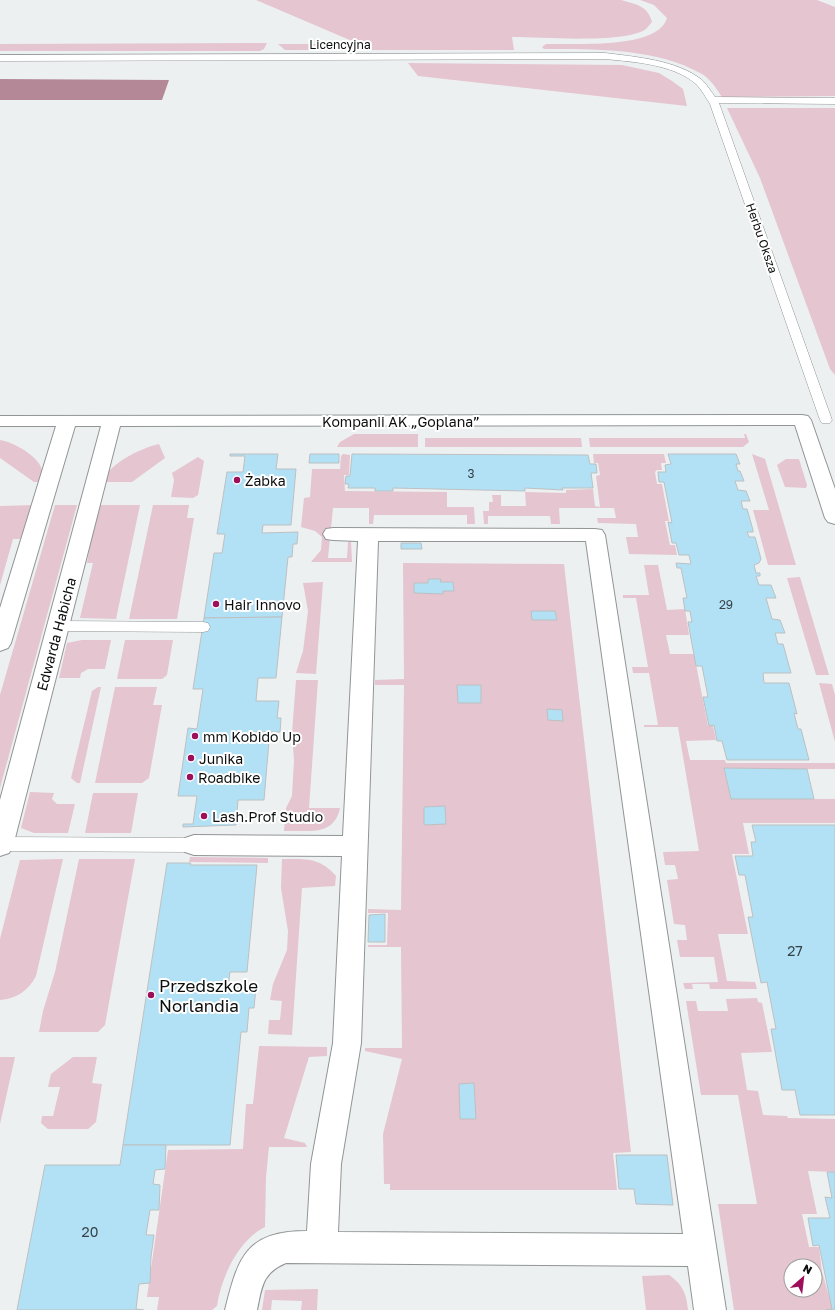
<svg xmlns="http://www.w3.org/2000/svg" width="835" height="1310" viewBox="0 0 835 1310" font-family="'Golos Text',sans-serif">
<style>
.green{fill:#e5c5cf;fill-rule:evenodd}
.water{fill:#b48897}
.building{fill:#b2e1f6;stroke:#bdc0c1}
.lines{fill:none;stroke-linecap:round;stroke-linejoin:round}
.service-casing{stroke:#919596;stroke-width:1}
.minor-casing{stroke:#919596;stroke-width:2}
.service{fill:#fff;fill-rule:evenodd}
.minor{fill:#fff;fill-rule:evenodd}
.poi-dot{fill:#9e0f5b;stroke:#fff;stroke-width:1.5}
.labels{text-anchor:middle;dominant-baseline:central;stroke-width:4;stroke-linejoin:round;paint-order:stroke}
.far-street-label{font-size:12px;fill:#0c0d0d;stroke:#fff}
.number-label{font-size:12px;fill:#364247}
.street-label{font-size:14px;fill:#0c0d0d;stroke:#fff}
.poi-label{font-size:14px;fill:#0c0d0d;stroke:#fff;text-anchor:start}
.near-number-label{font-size:14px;fill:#364247}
.near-poi-label{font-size:17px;fill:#0c0d0d;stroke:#fff;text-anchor:start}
</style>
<rect width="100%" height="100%" fill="#ecf0f1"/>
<g class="green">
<path d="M256 0H621C636 4 648 6 652 22 650 24 648 27 646 29 624 44 541 37 512 37L514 50H285L278 44H359Z"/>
<path d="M640 0H817L835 7V96L722 97C716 88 710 78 700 73 656 48 593 49 544 49L542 47 546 44C574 43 658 50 667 18L654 5Z"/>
<path d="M267 43 264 49 260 51H0V44Z"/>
<path d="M408 63 622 65 659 73 672 81 683 89 687 106 418 76Z"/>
<path d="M727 108H835V375L830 369 760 178Z"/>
<path d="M354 434H418V447H337L340 442Z"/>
<path d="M744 434H746L749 442 743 447H590L589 438H745Z"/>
<path d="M425 438H581L582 447H425Z"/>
<path d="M0 440C13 442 39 456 42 470 43 474 42 478 42 482H34L0 458Z"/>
<path d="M159 444 165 458 132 482H101C111 463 138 449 159 444Z"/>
<path d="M343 454 350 455 349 475H344L345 491 447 492V507H474L475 524H467V515H374L373 524H369V508H333L328 558H347L348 542 351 541 352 562H311L321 550 322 537 315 531 301 527 304 498 310 497 312 469H340L341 456Z"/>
<path d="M593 454H664L666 463H661L662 470H657L655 472 657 484H662L669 521H665L670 545H675L677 555 629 554 626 537H638L636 524 598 523 597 518H616L614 508H559L560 524H551L550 516H488V524H484L483 511H489V502H493L492 495H501V506H526L525 492 566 493V490L593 489 595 506 600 507 596 476 600 475 598 463H594Z"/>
<path d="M752 454 765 459 796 565H768L753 510H769Z"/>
<path d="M198 457 204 461 198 495 193 498 171 497 174 480 172 473Z"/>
<path d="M786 459H799L807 485 806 488 785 487 777 465Z"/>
<path d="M35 505 20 539H13L0 585V506Z"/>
<path d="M55 505H77L0 788V695Z"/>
<path d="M96 505H140L116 619 80 618 93 563H87Z"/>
<path d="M153 505H189L187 518H194L177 619H129Z"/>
<path d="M403 563 564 564 631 1152 613 1153 617 1190H390V1184H384L383 1134 402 1059 365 1051V1048H402L401 947H368V945H387L388 913H368V909L401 910 404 685H375V680L404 679Z"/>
<path d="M644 565H658L667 610 685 609 689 635H666L670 654H694L708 726H713L716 740 686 741 690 760H725L726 763H835V769H724L731 799H835V823H743L749 854H732L748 934H718L727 981 755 982 757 989H710L709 984H692L693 989H685L683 983 718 982 714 957H680L677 940H687L685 925 674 924 667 880 678 879 675 865H665L663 852 699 851 678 727H644V725H658L649 673H633L632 667H648L636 598H623V595H649Z"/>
<path d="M800 577 829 675H816L787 578Z"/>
<path d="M323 582 316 674 296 673 303 651 308 611 303 583Z"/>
<path d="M82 640H111L105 669H88L81 673 80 678H59L67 643Z"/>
<path d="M125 640H173L167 675 162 679H117Z"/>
<path d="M296 680H318L309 808H340C334 837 308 830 284 831L286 808 292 796 294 760 292 733Z"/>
<path d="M819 683 832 684 835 695V742Z"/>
<path d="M98 687H101L80 783H77L71 778 92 691Z"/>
<path d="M115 687H157L153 705H162L149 778 142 783H95Z"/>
<path d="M30 792 54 793 52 799 57 804H75L68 833H34L21 828Z"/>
<path d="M93 793H138L131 833H85Z"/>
<path d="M190 857 268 858V863L189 862Z"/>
<path d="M63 859 36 976C29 990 16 999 0 1000V939L20 860Z"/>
<path d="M79 859H135L105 1025 98 1032H39L43 1011 55 972Z"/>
<path d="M282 859C305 859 320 857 336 876L335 886 302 888 292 1035 268 1034 269 1020H280L282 1001 270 1000 273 984 287 950 288 931 281 888Z"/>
<path d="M757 998 758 1002 762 1003 772 1052 741 1053 747 1090 758 1091 763 1115 787 1116 788 1118 835 1119V1172L808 1171 817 1214H802L809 1247H819L822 1272 833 1310H734L718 1204H757L738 1095H701L686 1001H696L698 1011H728L726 999ZM791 1266H815V1290H791Z"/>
<path d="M259 1046 327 1047V1056L309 1057 284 1138 305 1143 307 1147H269L266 1177 265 1227C238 1240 221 1278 217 1306L212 1310H157L159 1297H147L168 1150 243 1149 246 1104H253Z"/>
<path d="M0 1057H15L0 1124Z"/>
<path d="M73 1057H97L92 1083 102 1084 96 1122 88 1129H48L41 1123 42 1116H53L60 1087H48L51 1074Z"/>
<path d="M669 1275C683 1285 686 1293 688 1310H646L642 1276Z"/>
<path d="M318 1289 317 1310H301L302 1301 272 1300 271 1310H262L265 1290Z"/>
</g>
<path class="water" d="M0 79 169 80 162 100H0Z"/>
<g class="building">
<path d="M230 454H278L276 469H296L291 525H263L262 533 298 532 297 544H293L292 557H288L282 617 204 618 214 553H222L223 547 225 534H217L227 472H243L245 456H230Z"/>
<path d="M310 454H339V463H309Z"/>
<path d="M352 454 588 455 590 464H596L597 473H591L593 488H562L563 490 525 488V491L393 488V491H375V488H348L349 484H345L346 476H350Z"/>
<path d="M668 454H736L740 464H736L738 471H740L744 481H735L738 490 746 491 750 501H741L743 509H747L753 530V532H747L749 537H755L761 559 759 563 754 565 756 573H760V576H756L759 585H771L776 598H766L772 619 780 620 785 633H775L778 644H783L791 673H763L764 683H789L797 714 794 713 798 729H801L809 760H727L722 741H717L714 725 709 726 703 697H708L702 666H696L688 622H692L690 611H685L683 598H687L681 568H677L676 563 691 564 689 555H679L676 543H672L668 522 672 523 664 482H659L658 472H666L665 465 671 464Z"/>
<path d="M401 543H421L422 549H401Z"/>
<path d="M428 579H441L440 582H453L454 591H443V594L414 593V583H428Z"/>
<path d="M531 611H555L557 620H532Z"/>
<path d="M282 617 276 678H258L256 701H279L277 718H281L280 732H252L251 741H269L264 800H238L236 825 183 827V824H193L197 796H178L188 728 197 729 203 689H193L204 618Z"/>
<path d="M457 685H481V703H458Z"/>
<path d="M547 709 562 710 563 721 548 720Z"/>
<path d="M724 768 807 769 814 799H731Z"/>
<path d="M445 806 446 824 424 825V807Z"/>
<path d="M752 825H835V1115H800L795 1090H782L771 1029H776L767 982 761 983 748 917H753L745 875H739L735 856H753L751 842H756Z"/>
<path d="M167 863H191L190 865H257L247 972H230L228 987H256L254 1008H249L247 1032H241L230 1145H123Z"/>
<path d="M385 914V942H368L369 915Z"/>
<path d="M474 1083 476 1119H460L459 1084Z"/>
<path d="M123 1145H166L165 1169 155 1170 153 1184 160 1185 159 1210H150L146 1235H154L151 1257 150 1283 139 1284 136 1309 144 1310H17L45 1165H120Z"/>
<path d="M616 1155H667L673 1205 636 1204 634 1189H619Z"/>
<path d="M827 1172H835V1310H826L832 1309 819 1245 813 1246 808 1218H830L825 1197 832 1198Z"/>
</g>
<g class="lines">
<g class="service-casing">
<g id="service">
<path d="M605 53C636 57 677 60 702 80 707 85 711 91 715 97L835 98V104L719 103 832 420 830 423H822L820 420 710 104C706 98 702 90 696 84 673 64 634 62 605 59L0 61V55Z"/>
<path d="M58 621 203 622 208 623 210 627 208 631 203 632 58 631 53 630 51 626 53 622Z"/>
<path d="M0 837 194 838 200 840 203 845 200 850 194 852 1 851Z"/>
</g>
</g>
<g class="minor-casing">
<g id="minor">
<path d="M802 415 808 416 811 420 835 489V524L828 522 825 518 795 425 120 426 13 846 9 853 0 856V800L101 426H75L11 643 8 648 0 651V608L56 426H0V416Z"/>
<path d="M333 528 595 529 602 530 605 535 726 1310H694L688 1266 286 1263C262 1273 262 1287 257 1310H225C238 1257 246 1231 307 1231L311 1164 333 1043 342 856 194 855 185 852 181 845 185 838 194 835 343 836 358 541 333 540 326 539 323 534 326 529ZM378 541H586L683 1234 338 1232 341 1164 361 1043Z"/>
</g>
</g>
<use href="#service" class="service"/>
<use href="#minor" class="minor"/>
</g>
<g class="poi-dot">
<circle cx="237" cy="480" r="4"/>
<circle cx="216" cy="604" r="4"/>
<circle cx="195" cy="736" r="4"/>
<circle cx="191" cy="758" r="4"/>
<circle cx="190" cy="777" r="4"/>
<circle cx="204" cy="816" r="4"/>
<circle cx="151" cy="995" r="4"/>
</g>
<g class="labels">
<g class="far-street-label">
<text x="340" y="44">Licencyjna</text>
<text transform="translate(762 238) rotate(71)">Herbu Oksza</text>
</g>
<g class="number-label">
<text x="471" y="473">3</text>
<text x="726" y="604">29</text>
</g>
<g class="street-label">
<text x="401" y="421">Kompanii AK „Goplana”</text>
<text transform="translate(56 634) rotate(-75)">Edwarda Habicha</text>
</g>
<g class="poi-label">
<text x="245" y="480">Żabka</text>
<text x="224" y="604">Hair Innovo</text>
<text x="203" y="736">mm Kobido Up</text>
<text x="199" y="758">Junika</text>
<text x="198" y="777">Roadbike</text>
<text x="212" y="816">Lash.Prof Studio</text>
</g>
<g class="near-number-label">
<text x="795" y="950">27</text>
<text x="90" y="1231">20</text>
</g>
<g class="near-poi-label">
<text x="159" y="985">Przedszkole<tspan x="159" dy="20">Norlandia</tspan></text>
</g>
</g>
<g transform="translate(803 1278) rotate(28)"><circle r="19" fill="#ffffff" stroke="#9e9e9e"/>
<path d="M0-3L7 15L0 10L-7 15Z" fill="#9e0f5b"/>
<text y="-6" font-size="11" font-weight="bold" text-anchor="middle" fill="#0c0d0d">N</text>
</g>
</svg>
